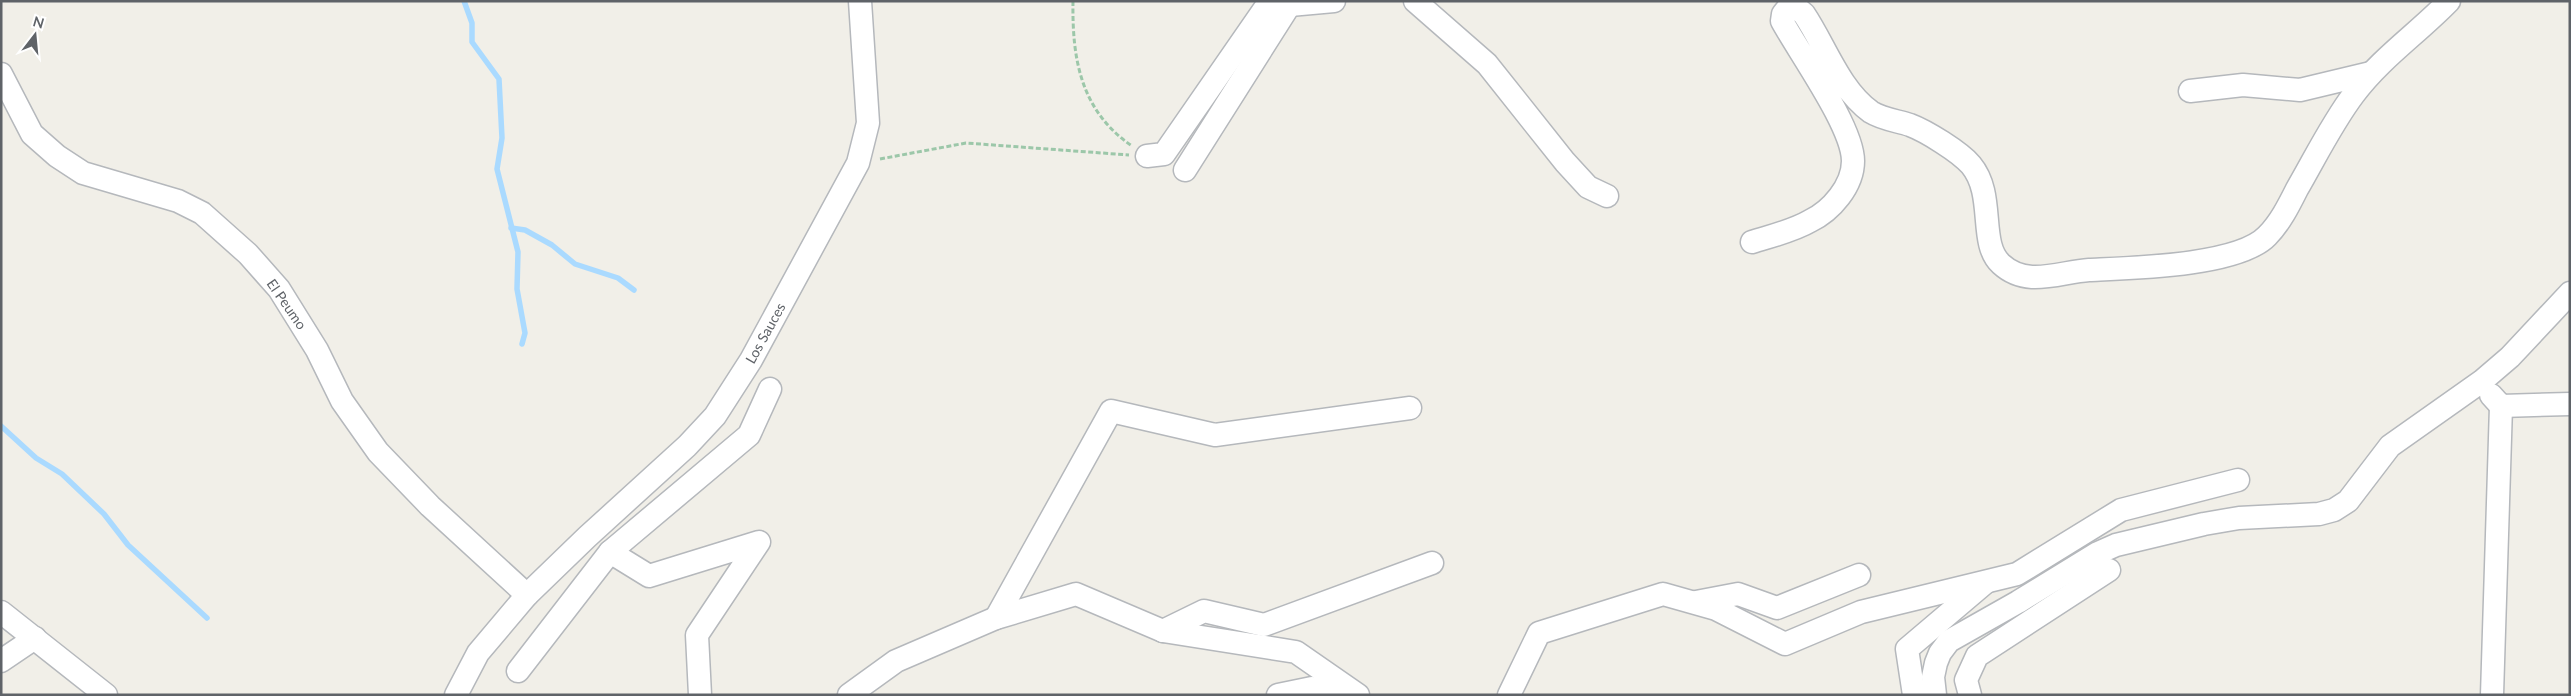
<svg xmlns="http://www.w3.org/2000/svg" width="2571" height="696" viewBox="0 0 2571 696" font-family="Lato,sans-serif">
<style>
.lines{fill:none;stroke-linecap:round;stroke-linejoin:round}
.stream{stroke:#aadaff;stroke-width:5.5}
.minor-casing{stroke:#b5b8bc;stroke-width:25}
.path{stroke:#9cc7a9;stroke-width:3;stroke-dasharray:5 2.5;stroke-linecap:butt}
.minor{stroke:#fff;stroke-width:22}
.labels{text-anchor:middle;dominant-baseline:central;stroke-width:5;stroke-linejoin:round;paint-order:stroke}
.street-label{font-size:14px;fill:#5f6368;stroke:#fff}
</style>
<rect width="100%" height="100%" fill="#f1efe8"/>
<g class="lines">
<g class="stream">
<path d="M464 1 472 23V42L499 79 502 138 497 169 518 252 517 289 525 333 522 344"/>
<path d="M511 228 525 230 552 245 575 264 618 278 634 290"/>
<path d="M1 426 36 458 62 474 104 514 128 545 207 618"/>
</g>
<g class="minor-casing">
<g id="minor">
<path d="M1415 1 1487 64 1565 162 1588 187 1607 196"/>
<path d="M1290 5 1334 1"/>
<path d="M1 74 32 134 57 156 83 173 178 201 202 213 248 254 279 289 317 350 342 401 378 452 430 506 527 595"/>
<path d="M2190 91 2243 85 2300 90 2371 73"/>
<path d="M1147 156 1164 154 1270 1"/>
<path d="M1185 170 1292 1"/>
<path d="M1752 242C1771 236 1793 231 1810 221 1831 211 1853 186 1853 161 1853 127 1800 54 1782 21L1783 14 1787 9H1798L1804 14C1825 45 1839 89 1871 112 1882 119 1898 121 1910 125 1926 131 1960 152 1971 165 1996 195 1978 243 2001 264 2027 288 2059 272 2089 270 2132 268 2238 266 2267 236 2280 223 2289 205 2297 189 2315 158 2332 123 2354 94 2381 58 2418 33 2449 1"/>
<path d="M2491 395 2501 406 2570 404"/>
<path d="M610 552 649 576 759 542 697 635 700 695"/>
<path d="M1696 602 1738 594 1777 608 1859 575"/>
<path d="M1 612 106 695"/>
<path d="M996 618 1111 411 1215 435 1410 408"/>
<path d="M1163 631 1204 611 1264 625 1432 563"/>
<path d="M1 661 35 638"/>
<path d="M518 671 610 552 749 435 770 389"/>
<path d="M456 695 478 653 527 595 587 537 687 446 715 416 751 360 858 163 868 123 860 1"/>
<path d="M849 695 896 661 996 618 1076 594 1163 631 1296 652 1358 695"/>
<path d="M1278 695 1312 688 1341 695"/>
<path d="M1509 695 1539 633 1663 594 1716 609 1785 644 1861 612 2017 574 2121 510 2238 480"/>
<path d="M1914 695 1907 649 1986 582"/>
<path d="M1935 695 1933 677 1936 663 1940 653 1949 641 2018 602 2098 553 2116 545 2204 524 2239 518 2319 514 2334 510 2348 501 2390 446 2482 381 2510 357 2570 293"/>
<path d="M1970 695 1966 680 1977 656 2109 570"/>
<path d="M2492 695 2501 406"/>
</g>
</g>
<g class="path">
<path d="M1073 1C1072 60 1081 111 1132 146"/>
<path d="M880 159 966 143 1129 155"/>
</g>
<use href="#minor" class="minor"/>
</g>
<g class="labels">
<g class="street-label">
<text transform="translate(287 304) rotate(55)">El Peumo</text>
<text transform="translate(765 333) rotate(-61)">Los Sauces</text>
</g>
</g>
<rect width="2571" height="696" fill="none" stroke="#5f6368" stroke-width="5"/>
<g transform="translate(35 35) rotate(16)" stroke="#ffffff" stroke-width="4" paint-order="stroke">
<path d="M0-4L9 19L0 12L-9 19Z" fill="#5f6368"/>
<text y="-8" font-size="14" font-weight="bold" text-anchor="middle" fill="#5f6368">N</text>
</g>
</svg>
